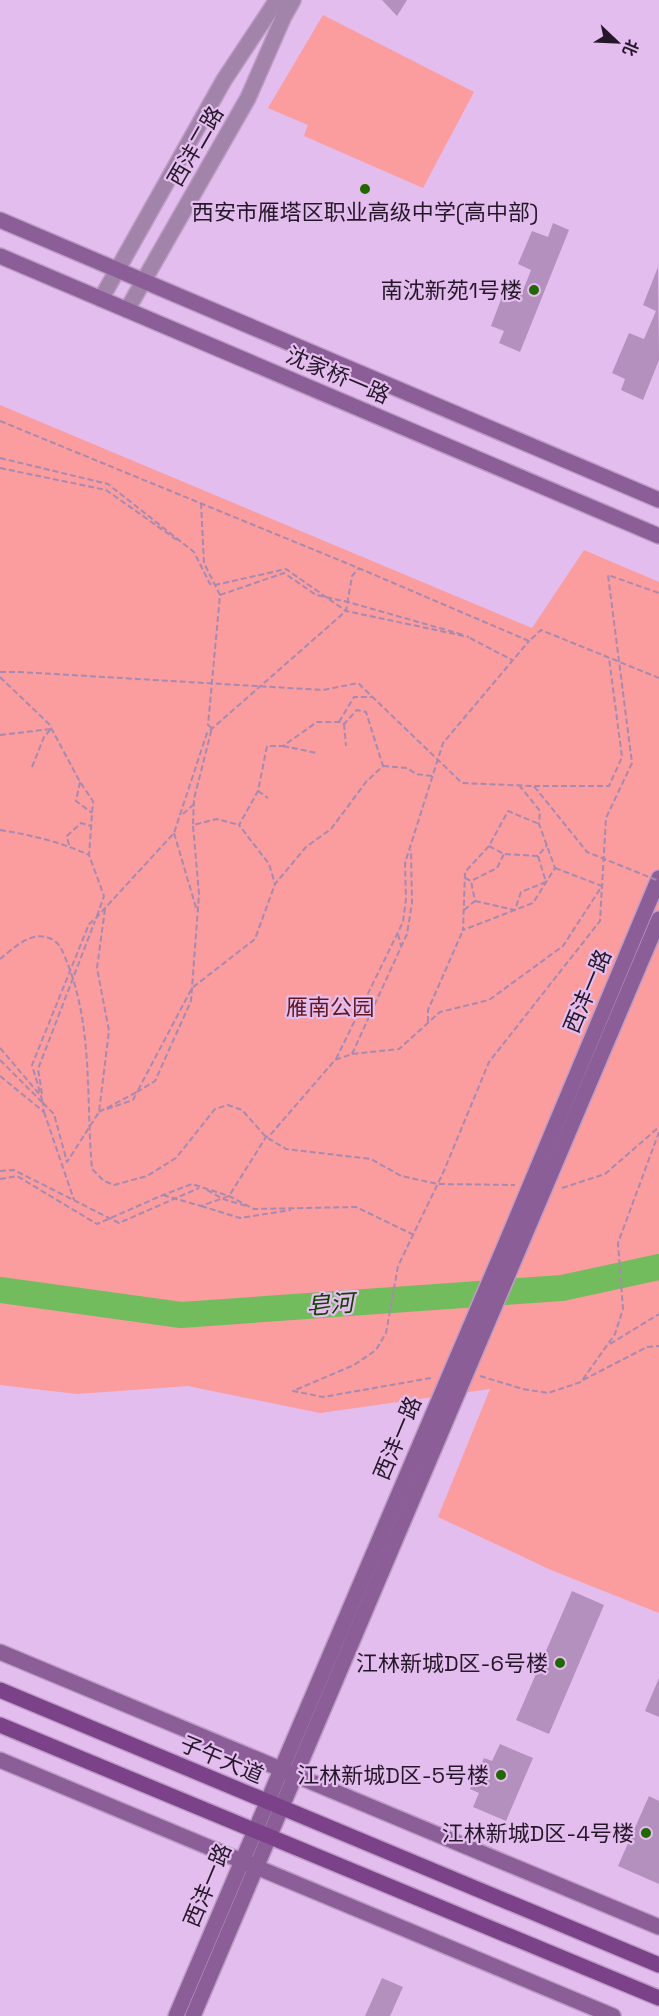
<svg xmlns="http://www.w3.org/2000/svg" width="659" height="2016" viewBox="0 0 659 2016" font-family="'Space Grotesk','Noto Sans SC',sans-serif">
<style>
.green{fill:#fb9c9e}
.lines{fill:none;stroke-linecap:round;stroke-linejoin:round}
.river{stroke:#73bc5d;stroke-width:26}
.building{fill:#b490be}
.tertiary-casing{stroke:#bd9cc6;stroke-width:18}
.secondary-casing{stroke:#bd9cc6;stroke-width:18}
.primary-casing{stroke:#bd9cc6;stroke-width:18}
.path{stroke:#a88ab0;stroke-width:2;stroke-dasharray:6 3;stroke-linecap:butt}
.tertiary{stroke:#a283aa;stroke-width:15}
.secondary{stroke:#8b5e98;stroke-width:15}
.primary{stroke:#7b428a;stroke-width:15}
.path-bridge{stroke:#a88ab0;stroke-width:2;stroke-dasharray:6 3;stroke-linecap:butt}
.poi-dot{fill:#226800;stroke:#e3bded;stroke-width:2}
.labels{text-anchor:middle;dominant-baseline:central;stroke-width:4.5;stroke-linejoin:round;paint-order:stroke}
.street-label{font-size:22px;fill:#251729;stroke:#e3bded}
.poi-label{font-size:22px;fill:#251729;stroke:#e3bded;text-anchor:end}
.park-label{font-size:22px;fill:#631820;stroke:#e3bded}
.water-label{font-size:24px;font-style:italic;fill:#124200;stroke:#e3bded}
</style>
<rect width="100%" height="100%" fill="#e3bded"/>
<g class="green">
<path d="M323 15 474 92 423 188 304 136 308 125 268 108Z"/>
<path d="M0 405 532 628 584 550 659 582V1613L551 1570 438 1517 490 1389 320 1413 188 1386 77 1394 0 1385Z"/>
</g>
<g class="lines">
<path class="river" d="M0 1290 181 1315 562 1288 659 1267"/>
</g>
<g class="building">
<path d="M382 0H407L397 16Z"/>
<path d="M553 223 569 230 520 352 499 343 504 331 491 326 506 286 522 293 531 270 518 264 532 231 548 237Z"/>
<path d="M658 267 659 360 643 400 621 390 625 379 612 373 629 333 644 339 656 311 643 305Z"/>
<path d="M572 1591 604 1605 549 1734 516 1720Z"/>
<path d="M659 1678V1717L645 1711Z"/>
<path d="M500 1744 533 1758 506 1821 473 1807 479 1793 470 1789 484 1758 492 1761Z"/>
<path d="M649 1796 659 1801V1884L618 1866Z"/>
<path d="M382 1978 403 1987 390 2016H365Z"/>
</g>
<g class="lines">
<g class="tertiary-casing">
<g id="tertiary">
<path d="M101 299 224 80 277 0"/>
<path d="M127 310 248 98 284 16 293 0"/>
</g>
</g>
<g class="secondary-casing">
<g id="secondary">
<path d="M0 220 659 500"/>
<path d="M0 256 659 536"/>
<path d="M0 1652 659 1927"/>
<path d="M0 1760 613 2016"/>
<path d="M176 2016 506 1243 659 878"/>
<path d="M193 2016 659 919"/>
</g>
</g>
<g class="primary-casing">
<g id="primary">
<path d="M0 1690 659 1965"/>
<path d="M0 1725 659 1998"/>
</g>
</g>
<g class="path">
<path d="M0 421 356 567 529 641 541 630 659 678"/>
<path d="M0 458 108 484 194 552 210 584 215 585 286 569 346 611 469 637"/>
<path d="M0 468 106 490 177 540"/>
<path d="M201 503 204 563 220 595 208 725 212 728 194 799 193 825 217 819 239 825"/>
<path d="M220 595 284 573 316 595 348 602 464 635"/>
<path d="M470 638 512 660"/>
<path d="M0 677 49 724 80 782 93 801 89 855 104 896 97 916"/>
<path d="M339 722 354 697H372"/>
<path d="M344 724 346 746"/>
<path d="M0 735 51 729"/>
<path d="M283 746 317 753"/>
<path d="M383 766 407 768 416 774 432 776"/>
<path d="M32 767 44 737 51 729"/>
<path d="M80 782 76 801 92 813"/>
<path d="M519 785 540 811 539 824 555 868 533 903 463 930 465 872 489 846 508 811 539 824"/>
<path d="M534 786H609L622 757 609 658"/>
<path d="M258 791 268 798"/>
<path d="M183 814 194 804"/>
<path d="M0 830C31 835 61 842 89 855"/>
<path d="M174 833 197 911"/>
<path d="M69 845 67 836 81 823 91 826"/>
<path d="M489 846 504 854 538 856 547 845"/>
<path d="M465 878 471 881 497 868 504 854"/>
<path d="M475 901 515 910 521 892 546 882 538 856"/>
<path d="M464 910 475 901 471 881"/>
<path d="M398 934 401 946"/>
<path d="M0 959C14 948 33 928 53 940 62 945 65 958 69 967 93 1032 86 1101 92 1169L104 1181 114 1185 147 1176 176 1158 215 1109 228 1105 242 1110 266 1137 286 1149 371 1159 401 1176 438 1184 515 1185"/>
<path d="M428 1022V1010L463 930"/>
<path d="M0 1048 41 1096"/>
<path d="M352 1054 407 934 412 903 411 850"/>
<path d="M336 1059 403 922 406 899 405 863 443 743 529 641"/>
<path d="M0 1060 43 1103 32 1065 89 924 95 919 174 833 207 733 346 611 352 576 359 568"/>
<path d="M0 1076 44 1112 43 1102"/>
<path d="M42 1094 38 1069 95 921"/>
<path d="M43 1103 54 1114 67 1162 99 1112 109 1031 97 968 105 909"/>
<path d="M107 1109 133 1100 137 1092 155 1081 191 1001 199 894 193 825"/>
<path d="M44 1112 74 1200"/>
<path d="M99 1112 137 1092 192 988 255 939 275 884 306 847 331 829 366 782 383 766 366 712 357 710 344 724 339 722H317L283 746H267L258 791 239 825 269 864 275 884"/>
<path d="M0 1171 14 1170 119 1223 199 1188"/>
<path d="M0 1179 17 1176 97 1224 163 1195 192 1184 229 1196 254 1209 356 1207 414 1235"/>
<path d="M562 1188 605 1174 659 1127"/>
<path d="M207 1190 223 1199 246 1206"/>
<path d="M163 1195 201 1206 229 1196 266 1137 271 1134 335 1060 352 1054 399 1049 440 1012 489 1000 563 946 602 886 555 868"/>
<path d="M201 1206 240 1218 291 1210"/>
<path d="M610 1344 659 1314"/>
<path d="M480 1376 523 1389 548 1393 581 1382 615 1334 623 1309 618 1243 659 1132"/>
<path d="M431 1378 323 1397 293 1391 354 1365 376 1350 386 1333 398 1266 443 1173 489 1062 600 921 606 818 632 763 608 575 659 593"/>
<path d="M583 1380 647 1347 659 1346"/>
</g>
<use href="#tertiary" class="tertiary"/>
<use href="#secondary" class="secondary"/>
<use href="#primary" class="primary"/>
<path class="path-bridge" d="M0 672H20L323 690 358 683 462 783 534 786 587 852 659 881"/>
</g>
<g class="poi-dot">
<circle cx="365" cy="189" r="6"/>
<circle cx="534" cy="290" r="6"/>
<circle cx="560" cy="1663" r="6"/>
<circle cx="501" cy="1775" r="6"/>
<circle cx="646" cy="1833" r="6"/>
</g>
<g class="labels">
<g class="street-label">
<text transform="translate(195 146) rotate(-60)">西沣二路</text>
<text transform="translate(338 375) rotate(23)">沈家桥一路</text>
<text transform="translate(587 991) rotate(-67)">西沣一路</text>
<text transform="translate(397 1438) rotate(-67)">西沣一路</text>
<text transform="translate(222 1759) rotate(23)">子午大道</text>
<text transform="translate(207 1885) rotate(-67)">西沣一路</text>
</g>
<g class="poi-label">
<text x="365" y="212" text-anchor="middle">西安市雁塔区职业高级中学(高中部)</text>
<text x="522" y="290">南沈新苑1号楼</text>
<text x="548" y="1663">江林新城D区-6号楼</text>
<text x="489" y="1775">江林新城D区-5号楼</text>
<text x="634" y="1833">江林新城D区-4号楼</text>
</g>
<g class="park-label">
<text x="330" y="1007">雁南公园</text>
</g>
<g class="water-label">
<text transform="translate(330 1304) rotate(-4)">皂河</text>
</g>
</g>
<g transform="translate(617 42) rotate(113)" stroke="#e3bded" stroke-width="4.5" paint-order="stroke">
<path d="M0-4.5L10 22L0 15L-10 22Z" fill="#251729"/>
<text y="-9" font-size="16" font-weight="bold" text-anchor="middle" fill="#251729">北</text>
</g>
</svg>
